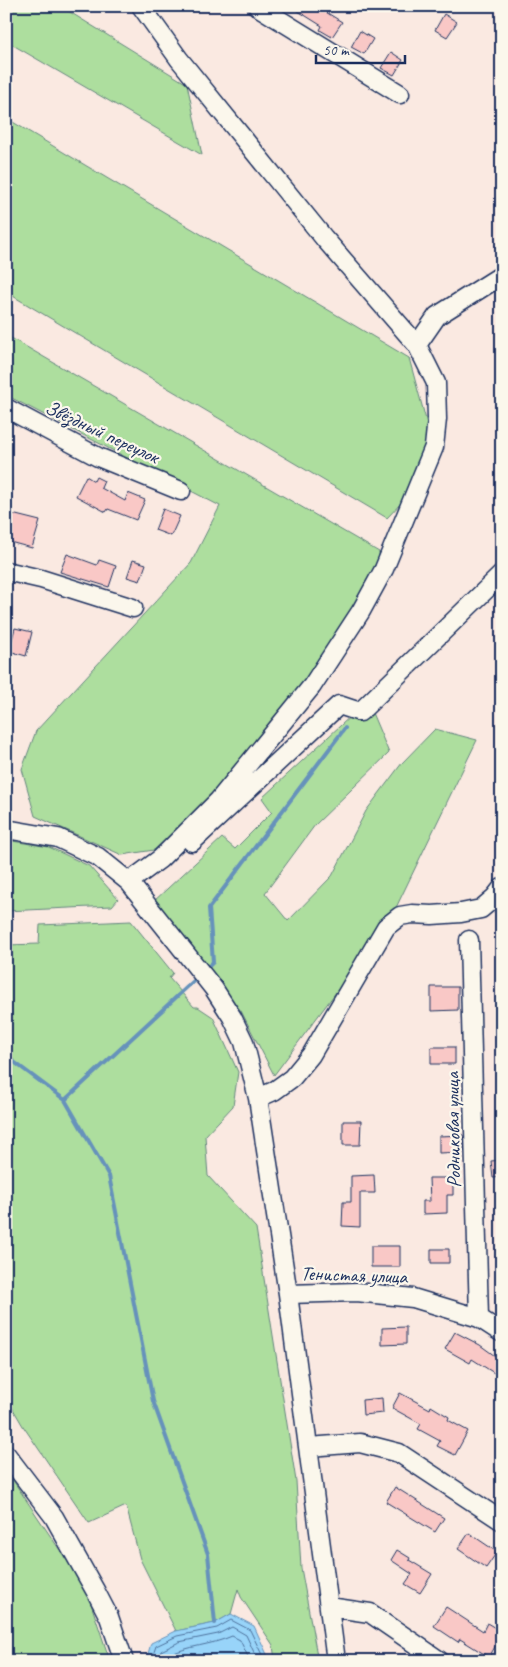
<svg xmlns="http://www.w3.org/2000/svg" width="508" height="1667" font-family="Caveat,sans-serif">
<style>
.green{fill:#adde9e;stroke:#64867e}
.water{fill:#98d4f9;stroke:#6692bb}
.lines{fill:none;stroke-linecap:round;stroke-linejoin:round}
.shore{stroke:#4d719c;stroke-width:1}
.stream{stroke:#6692bb;stroke-width:4}
.building{fill:#f9c8c6;stroke:#1b2f5e}
.minor-casing{stroke:#1b2f5e;stroke-width:21}
.minor{stroke:#fbf7ec;stroke-width:18}
.labels{text-anchor:middle;dominant-baseline:central;stroke-width:4.5;stroke-linejoin:round;paint-order:stroke}
.street-label{font-size:20px;fill:#1b2f5e;stroke:#fbf7ec}
</style>
<rect width="100%" height="100%" fill="#fae9e1"/>
<filter id="ink" filterUnits="userSpaceOnUse"><feTurbulence type="fractalNoise" baseFrequency=".02" numOctaves="2"/><feDisplacementMap in="SourceGraphic" scale="10" xChannelSelector="R" yChannelSelector="G"/><feConvolveMatrix kernelMatrix="1 2 1 2 8 2 1 2 1" color-interpolation-filters="sRGB"/></filter>
<g filter="url(#ink)">
<!-- green -->
<path class="green" d="M6,6H60L187,84L202,155L6,41Z
M6,118L409,358L438,464L387,518L6,292Z
M6,335L379,552V575L295,697L209,801L154,850L122,855L35,816L22,769L36,731L191,563L220,506L6,395Z
M367,701L389,753L315,825L265,893L288,921L332,876L366,811L402,763L435,729L477,740L390,920L274,1075L241,1011L154,901L222,838L235,849L272,812L262,798Z
M6,840L49,847L89,866L118,899L112,906L6,911Z
M131,921L173,973L169,978L194,1007H198L213,1017L238,1072L233,1106L205,1136L208,1176L256,1228L296,1481L301,1568L318,1661H275L273,1645L241,1597L238,1589L231,1614L215,1623L176,1631L140,1559L126,1506L89,1523L23,1426L6,1397V945L39,944L40,925Z
M6,1470L86,1589L110,1661H6Z"/>
<!-- water -->
<path class="water" d="M231,1614L254,1626L270,1661H146L151,1643L176,1631L215,1623Z"/>
<g class="lines">
<!-- shore -->
<path class="shore" d="M151,1661L156,1646L177,1636L217,1628L231,1620L250,1630L265,1661
M158,1661L161,1651L179,1642L218,1634L232,1627L246,1635L258,1661
M166,1661L167,1656C189,1645 210,1646 232,1636L240,1640L250,1661"/>
<!-- stream -->
<path class="stream" d="M205,970L213,962L209,908L345,728
M198,977L65,1100L109,1176L153,1401L208,1554L215,1623
M6,1056L65,1100"/>
</g>
<!-- building -->
<path class="building" d="M290,6H316L342,22L332,37L320,30L322,26Z
M444,14L457,22L447,37L435,30Z
M360,31L373,39L364,54L351,47Z
M391,52L403,60L394,75L381,68Z
M86,476L94,481L96,477L104,481L101,488L125,501L128,493L145,500L136,520L108,509L106,512L76,496Z
M163,509L180,516L171,536L155,530Z
M12,514L40,521L32,548L6,541Z
M67,554L97,565L99,560L116,566L109,587L60,572Z
M133,560L146,564L140,581L127,577Z
M15,628L32,632L26,656L9,651Z
M431,987H458V1010L431,1011Z
M431,1047H455V1064H431Z
M343,1121H361L360,1145H343Z
M463,1135V1152L439,1153V1136Z
M502,1160V1177L493,1178L491,1161Z
M374,1175L375,1193H360V1227L342,1226L343,1202H351V1176Z
M429,1178H453V1195H447V1213L423,1214V1201H430Z
M371,1246H400V1267H371Z
M431,1249H449V1263H431Z
M406,1327V1344L382,1345V1328Z
M455,1332L480,1345L502,1361V1378L472,1359L470,1363L445,1349Z
M400,1393L430,1409L431,1406L449,1417L448,1420L468,1431L455,1455L437,1446L440,1441L418,1429L421,1424L392,1408Z
M382,1398L383,1413L363,1415L362,1400Z
M395,1487L444,1518L435,1532L386,1502Z
M469,1533L497,1552L486,1568L458,1549Z
M397,1550L410,1558L409,1560L432,1574L420,1593L405,1584L412,1574L391,1560Z
M446,1607L483,1631L487,1623L502,1632V1635L489,1657L460,1639L458,1642L434,1626Z"/>
<g class="lines">
<defs>
<path id="minor" d="M257,6L400,94
M417,345L437,316L502,275
M6,408L98,457L181,491
M6,571L41,579L133,608
M6,829L58,838L98,857L129,882L214,989L232,1017L244,1042L258,1098L288,1294L336,1661
M192,842L339,705L360,712L502,574
M129,882L160,859L219,800L312,686L361,611L384,569L434,447L437,419L436,383L417,345L324,238L179,59L141,6
M469,940L479,1318
M258,1098L274,1091L292,1078L311,1055L386,927L400,916L412,914L432,915L461,913L481,909L495,897L502,888
M288,1294L357,1292L413,1298L479,1318L502,1333
M309,1447L360,1443L399,1453L502,1521
M6,1454L54,1517L96,1592L109,1617L124,1661
M329,1607L370,1613L440,1661"/>
</defs>
<!-- minor casing -->
<use href="#minor" class="minor-casing"/>
<!-- minor -->
<use href="#minor" class="minor"/>
</g>
</g>
<g class="labels">
<!-- street labels -->
<g class="street-label">
<text transform="translate(102 432) rotate(25)">Звёздный переулок</text>
<text transform="translate(453 1130) rotate(-91)">Родниковая улица</text>
<text transform="translate(354 1275) rotate(2)">Тенистая улица</text>
</g>
</g>
<!-- margin -->
<rect width="508" height="1667" fill="none" stroke="#fbf7ec" stroke-width="25"/>
<rect x="12" y="12" width="483" height="1642" fill="none" stroke="#1b2f5e" stroke-width="2" filter="url(#ink)"/>
<!-- scale -->
<path d="M316 55v8h89v-8" fill="none" stroke="#1b2f5e" stroke-width="2.5"/>
<text x="323" y="55" font-size="15" fill="#1b2f5e" stroke="#fbf7ec" stroke-width="4" paint-order="stroke">50 m</text>
</svg>
